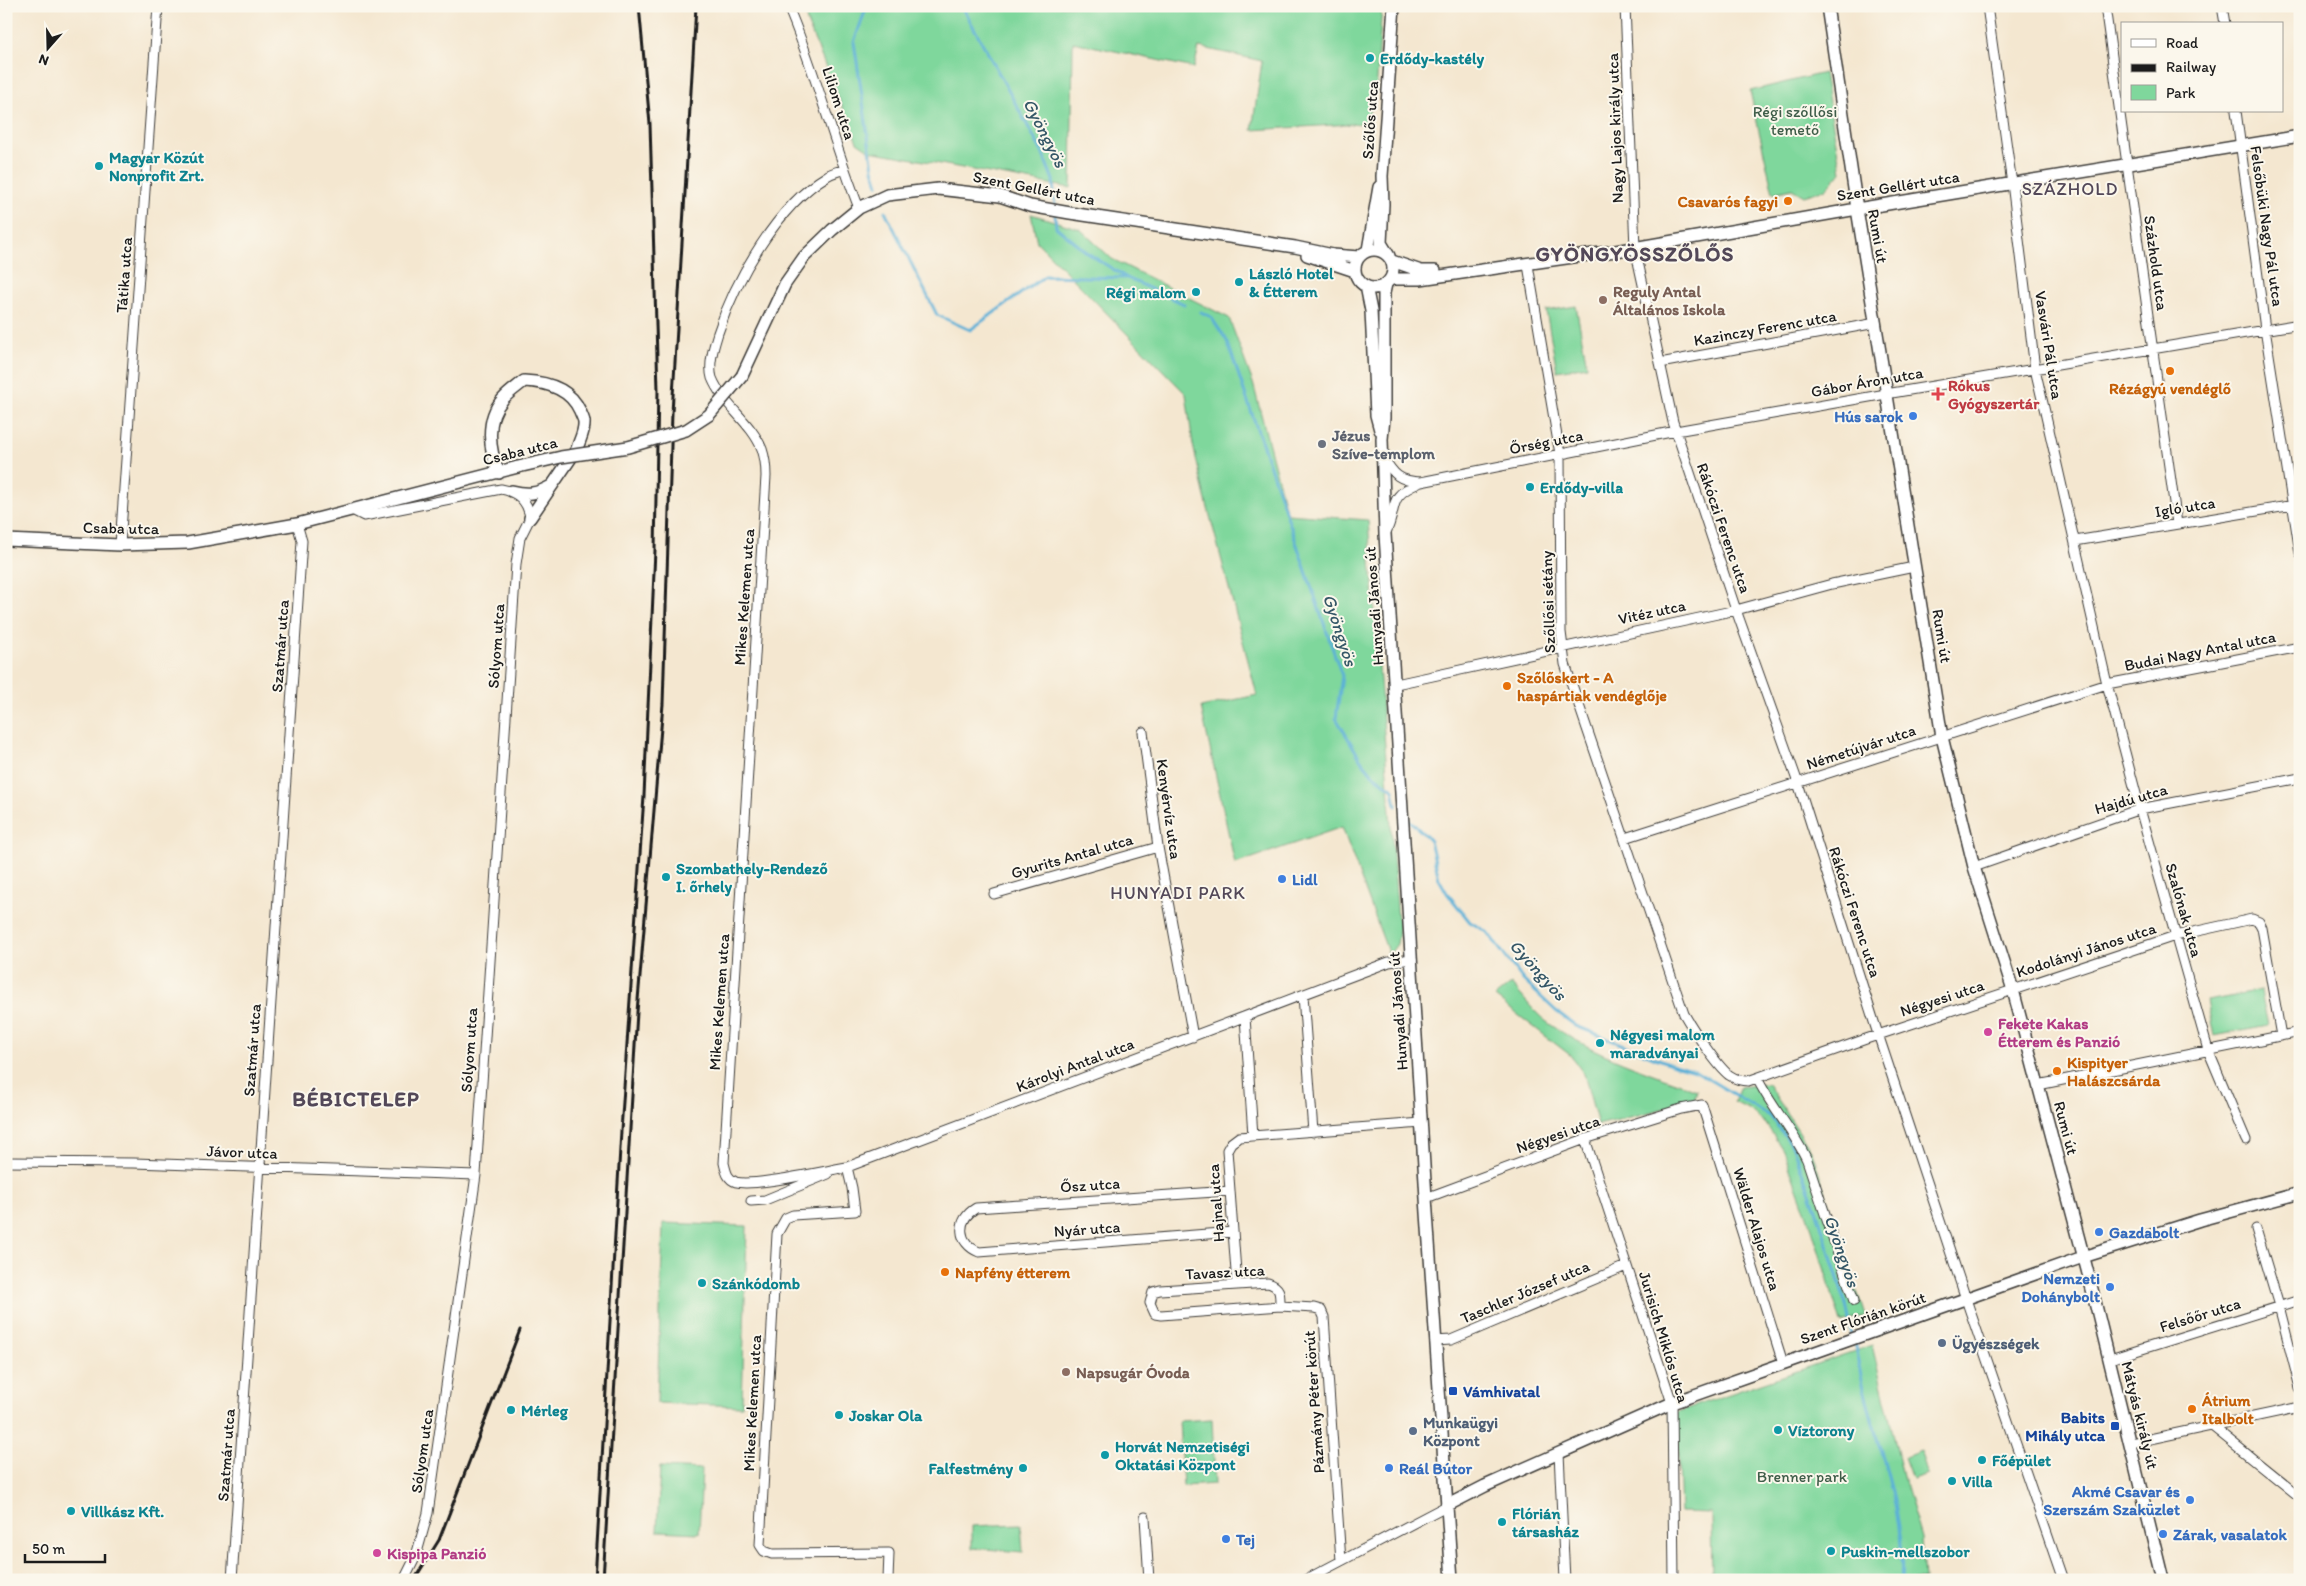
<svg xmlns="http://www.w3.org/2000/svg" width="2306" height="1586" font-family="Itim,sans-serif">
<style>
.green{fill:#7fd79c;stroke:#4e7a5c}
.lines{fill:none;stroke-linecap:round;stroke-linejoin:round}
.stream{stroke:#5bb0d7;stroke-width:3}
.minor-casing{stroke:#3c3a37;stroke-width:11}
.tertiary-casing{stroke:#3c3a37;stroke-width:14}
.minor{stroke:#fff;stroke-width:9}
.tertiary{stroke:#fff;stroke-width:11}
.rail{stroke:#1c1c1c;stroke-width:3}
.tertiary-bridge-casing{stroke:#3c3a37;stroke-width:14;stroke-linecap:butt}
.tertiary-bridge{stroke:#fff;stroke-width:11}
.culture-dot{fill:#0f9aa8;stroke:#fbf7ec;stroke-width:2}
.food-dot{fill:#e8710a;stroke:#fbf7ec;stroke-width:2}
.education-dot{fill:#8d6e63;stroke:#fbf7ec;stroke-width:2}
.health-dot{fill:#e0444e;stroke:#fbf7ec;stroke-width:2}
.shop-dot{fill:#3f7fe0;stroke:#fbf7ec;stroke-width:2}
.worship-dot{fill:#6b7280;stroke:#fbf7ec;stroke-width:2}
.hotel-dot{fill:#d1479c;stroke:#fbf7ec;stroke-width:2}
.service-dot{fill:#5c6f8a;stroke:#fbf7ec;stroke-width:2}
.transit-dot{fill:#1a4fb4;stroke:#fbf7ec;stroke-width:2}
.labels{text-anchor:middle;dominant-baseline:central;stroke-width:4;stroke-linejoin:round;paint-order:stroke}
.culture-label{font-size:16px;font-weight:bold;fill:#0d838f;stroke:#fbf7ec;text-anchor:start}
.street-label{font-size:16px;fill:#1c1c1c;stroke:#fbf7ec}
.park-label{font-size:16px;fill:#3f5d49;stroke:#fbf7ec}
.food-label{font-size:16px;font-weight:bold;fill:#c56008;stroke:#fbf7ec;text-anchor:start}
.education-label{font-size:16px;font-weight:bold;fill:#785e54;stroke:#fbf7ec;text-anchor:start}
.health-label{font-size:16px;font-weight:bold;fill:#be3a42;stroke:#fbf7ec;text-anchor:start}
.shop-label{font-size:16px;font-weight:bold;fill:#366cbe;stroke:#fbf7ec;text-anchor:start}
.worship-label{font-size:16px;font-weight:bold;fill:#5b616d;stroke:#fbf7ec;text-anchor:start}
.hotel-label{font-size:16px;font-weight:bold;fill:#b23c85;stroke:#fbf7ec;text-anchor:start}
.service-label{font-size:16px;font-weight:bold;fill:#4e5e75;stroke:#fbf7ec;text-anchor:start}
.transit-label{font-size:16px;font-weight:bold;fill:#164399;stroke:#fbf7ec;text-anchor:start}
.water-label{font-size:18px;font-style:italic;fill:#355767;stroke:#fbf7ec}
.neighbourhood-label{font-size:18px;letter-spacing:1px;fill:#534858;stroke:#fbf7ec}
.district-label{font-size:21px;font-weight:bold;letter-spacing:1px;fill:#534858;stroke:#fbf7ec}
</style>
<rect width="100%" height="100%" fill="#fbf7ec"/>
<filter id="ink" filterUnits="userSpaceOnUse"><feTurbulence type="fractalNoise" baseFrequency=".02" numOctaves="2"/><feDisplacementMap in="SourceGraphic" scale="10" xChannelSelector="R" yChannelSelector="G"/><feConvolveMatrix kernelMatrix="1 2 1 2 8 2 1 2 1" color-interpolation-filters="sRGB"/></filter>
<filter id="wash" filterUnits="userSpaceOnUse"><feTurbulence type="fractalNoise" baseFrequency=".0096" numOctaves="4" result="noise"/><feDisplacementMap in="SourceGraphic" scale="20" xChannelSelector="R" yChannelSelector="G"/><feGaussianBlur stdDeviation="1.12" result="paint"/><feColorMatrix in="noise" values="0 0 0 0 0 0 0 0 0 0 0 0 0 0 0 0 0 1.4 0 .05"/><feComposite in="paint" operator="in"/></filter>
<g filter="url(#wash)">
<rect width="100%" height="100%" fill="#f4e7d0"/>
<!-- green -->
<path class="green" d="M804,6H1382L1376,94L1371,93L1368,123L1252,130L1262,61L1199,47L1194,68L1073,42L1071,188L870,151L857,142L807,22Z
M1824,73L1841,172L1826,189L1804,196L1792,189L1773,193L1750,91Z
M1031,214L1080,229L1112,259L1229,318L1253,383L1287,514L1368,520L1399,933L1397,944L1389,955L1342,827L1235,864L1201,707L1257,695L1204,493L1193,445L1186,394L1037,242Z
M1576,306L1587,366L1557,371L1546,311Z
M1511,984C1523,997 1536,1015 1551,1025C1595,1055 1648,1072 1697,1090L1694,1101L1598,1125L1584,1074L1570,1055L1495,997Z
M2261,991L2268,1026L2214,1036L2207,1001Z
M1768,1084L1812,1152L1865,1316L1841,1323L1812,1229L1783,1150L1766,1124L1750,1110L1734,1102L1740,1087Z
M663,1223L747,1226L742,1406L657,1403Z
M1872,1345L1905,1484L1921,1538L1924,1580H1712L1711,1513L1681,1512L1677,1412Z
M1212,1419L1215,1484L1183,1486L1179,1421Z
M1920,1451L1928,1474L1912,1479L1904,1457Z
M660,1467L702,1469L699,1533L657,1531Z
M1021,1524L1023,1552L972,1548V1526Z"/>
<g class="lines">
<!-- stream -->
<path class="stream" d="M867,6L854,42L873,169L878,185
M962,6L1042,152L1053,180L1055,207
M885,211L937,315L970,330L1045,276L1126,278
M1055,213L1056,227L1089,254L1127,278L1184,304
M1201,312L1211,317L1227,341L1342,676L1336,718L1361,760L1373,775L1393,789L1396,806
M1407,818L1430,840L1439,879L1447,893L1470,922L1487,932L1524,981L1556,1011L1576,1026L1671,1064L1695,1071L1770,1116L1792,1145L1817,1212L1846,1304L1852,1335
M1854,1342C1860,1373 1867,1403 1876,1434C1890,1484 1905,1528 1901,1580"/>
</g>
</g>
<g filter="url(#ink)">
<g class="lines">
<defs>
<path id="minor" d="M791,6V14C817,77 834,144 859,208
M1625,6L1635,248L1673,422L1736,610L1798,783L1875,1025L1970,1311L2063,1580
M1987,6L2013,191L2035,369L2042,399L2107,684L2140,809L2208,1050L2246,1140
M2105,6L2177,524
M2222,6L2225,24
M2236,111L2265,329L2300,553
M844,169C838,172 832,172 827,176C778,205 735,280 718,333C714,346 708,364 712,378C723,405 751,422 762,449C765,458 766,467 766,476L724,1163C726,1171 727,1179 736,1182C754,1187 824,1171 847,1167
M1528,265L1560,454L1561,632L1565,664L1684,1014C1692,1028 1717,1066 1729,1075C1735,1079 1741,1081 1748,1081L1866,1039L2175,936L2252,919L2259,922L2262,928L2281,1036
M1660,363L1876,323
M1383,457C1394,475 1399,481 1421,482L1676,431L1886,394L2300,324
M352,510L364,516L501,489C518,492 528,501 530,518L520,538L516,564L476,1175L428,1513L416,1556L404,1580
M1385,534C1399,508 1385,497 1419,483
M2075,541L2300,504
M120,545L158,6
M1396,684L1736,610L1832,584L1914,567
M1143,732L1158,847L1193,1037
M1625,838L2107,684L2300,647
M1974,867L2140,809L2300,778
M994,894L1158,847
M1303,995L1313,1132
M1245,1017L1253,1136
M1757,1078C1771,1107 1793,1130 1807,1160L1854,1301
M2038,1085L2300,1032
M1585,1139L1672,1403L1674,1580
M6,1162L134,1163L476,1175
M847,1167L852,1188L855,1211L793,1215L786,1218L777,1234L760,1545L764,1551L772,1554L889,1553L888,1580
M842,1169L1389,962L1412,959
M1230,1191L976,1208C956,1220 957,1243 979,1252L1233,1232
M1426,1198L1585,1139L1681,1109L1702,1105L1783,1363
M751,1201L765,1200L828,1174
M2256,1229L2279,1306L2300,1388
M1237,1285L1227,1150L1231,1143L1239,1137L1422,1123
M1280,1306C1280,1294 1281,1287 1268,1283L1160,1290L1153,1292L1150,1303L1155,1314L1161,1315L1280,1306L1314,1308L1321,1310L1324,1317L1341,1561
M1435,1341L1451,1340L1626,1266
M2110,1359L2300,1300
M2212,1426L2300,1497
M2131,1443L2300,1407
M1559,1453L1565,1580
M1145,1517L1149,1580
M232,1580L302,541L297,524
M1305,1580L1448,1505"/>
<path id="tertiary" d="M1827,6L1857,209L1942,737L1974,867L2013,990L2090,1281L2163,1580
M1355 269a19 19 0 1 1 38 0a19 19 0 1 1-38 0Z
M1368,250L1379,187
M1307,255L1355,271
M1389,256L1381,243L1383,204L1382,176L1394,6
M1392,261L1421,271H1435
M1391,279H1420L1622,250L1857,209L2300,136
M1386,284L1384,293V418L1382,439L1385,534L1426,1198L1452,1580
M1366,286L1371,311L1376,415L1380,430
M742,376L785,284L804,257L832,230L859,208L887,195L938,189L1000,196L1030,206L1070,213L1295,247L1333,255L1359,257
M499,473C489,450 485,419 503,399C509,392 517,387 524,381C547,382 570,388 580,411C581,414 584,419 584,422C585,431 579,441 577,449L530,518
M512,491C528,495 537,494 551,486
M6,540L120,545L188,543L297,524L518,467
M1448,1505L1485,1486L1672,1403L2083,1257L2200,1220L2300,1193"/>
</defs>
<!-- minor casing -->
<use href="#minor" class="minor-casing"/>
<!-- tertiary casing -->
<use href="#tertiary" class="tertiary-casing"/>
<!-- minor -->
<use href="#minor" class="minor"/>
<!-- tertiary -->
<use href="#tertiary" class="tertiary"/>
<!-- rail -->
<path class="rail" d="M414,1580L439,1540L520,1330
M595,1580L621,1131L644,796L655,550L658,390L650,124L639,6
M603,1580L637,1012L663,704L672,413L696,6"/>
<defs>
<path id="tertiary-bridge" d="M518,467L561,457L628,447L686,430L709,415L742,376"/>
</defs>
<!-- tertiary-bridge casing -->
<use href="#tertiary-bridge" class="tertiary-bridge-casing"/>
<!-- tertiary-bridge -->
<use href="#tertiary-bridge" class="tertiary-bridge"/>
</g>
</g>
<!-- markers -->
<g class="culture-dot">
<circle cx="1370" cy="58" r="5"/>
<circle cx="99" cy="166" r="5"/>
<circle cx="1239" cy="282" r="5"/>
<circle cx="1196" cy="292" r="5"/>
<circle cx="1530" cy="487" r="5"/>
<circle cx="666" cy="877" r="5"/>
<circle cx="1600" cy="1043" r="5"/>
<circle cx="702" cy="1283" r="5"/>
<circle cx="511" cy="1410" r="5"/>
<circle cx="839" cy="1415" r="5"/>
<circle cx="1778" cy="1430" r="5"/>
<circle cx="1105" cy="1455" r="5"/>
<circle cx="1982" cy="1460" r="5"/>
<circle cx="1023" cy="1468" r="5"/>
<circle cx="1952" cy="1481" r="5"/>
<circle cx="71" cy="1511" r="5"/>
<circle cx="1502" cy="1522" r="5"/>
<circle cx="1831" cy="1551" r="5"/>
</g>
<g class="food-dot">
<circle cx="1788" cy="201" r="5"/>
<circle cx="2170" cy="371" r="5"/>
<circle cx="1507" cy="686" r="5"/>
<circle cx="2057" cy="1071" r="5"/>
<circle cx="945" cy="1272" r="5"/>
<circle cx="2192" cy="1409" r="5"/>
</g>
<g class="education-dot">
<circle cx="1603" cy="300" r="5"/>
<circle cx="1066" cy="1372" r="5"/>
</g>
<path class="health-dot" d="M1935.5 386.5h5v5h5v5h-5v5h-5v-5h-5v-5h5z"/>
<g class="shop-dot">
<circle cx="1913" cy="416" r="5"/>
<circle cx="1282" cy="879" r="5"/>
<circle cx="2099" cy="1232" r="5"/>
<circle cx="2110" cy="1287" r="5"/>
<circle cx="1389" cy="1468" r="5"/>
<circle cx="2190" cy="1500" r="5"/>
<circle cx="2163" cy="1534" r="5"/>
<circle cx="1226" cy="1539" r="5"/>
</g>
<circle class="worship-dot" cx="1322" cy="444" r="5"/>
<g class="hotel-dot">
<circle cx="1988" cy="1032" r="5"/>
<circle cx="377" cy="1553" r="5"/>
</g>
<g class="service-dot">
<circle cx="1942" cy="1343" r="5"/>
<circle cx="1413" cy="1431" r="5"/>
</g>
<g class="transit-dot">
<rect x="1448" y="1386" width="10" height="10" rx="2.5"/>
<rect x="2110" y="1421" width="10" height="10" rx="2.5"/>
</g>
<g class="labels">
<!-- culture labels -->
<g class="culture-label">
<text x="1380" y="58">Erdődy-kastély</text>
<text x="109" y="157">Magyar Közút<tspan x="109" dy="18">Nonprofit Zrt.</tspan></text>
<text x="1249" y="273">László Hotel<tspan x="1249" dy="18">&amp; Étterem</tspan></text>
<text x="1186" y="292" text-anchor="end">Régi malom</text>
<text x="1540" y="487">Erdődy-villa</text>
<text x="676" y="868">Szombathely-Rendező<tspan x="676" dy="18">I. őrhely</tspan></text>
<text x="1610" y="1034">Négyesi malom<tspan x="1610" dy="18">maradványai</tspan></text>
<text x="712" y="1283">Szánkódomb</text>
<text x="521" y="1410">Mérleg</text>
<text x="849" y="1415">Joskar Ola</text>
<text x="1788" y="1430">Víztorony</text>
<text x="1115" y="1446">Horvát Nemzetiségi<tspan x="1115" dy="18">Oktatási Központ</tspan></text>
<text x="1992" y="1460">Főépület</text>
<text x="1013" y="1468" text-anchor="end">Falfestmény</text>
<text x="1962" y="1481">Villa</text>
<text x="81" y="1511">Villkász Kft.</text>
<text x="1512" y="1513">Flórián<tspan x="1512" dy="18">társasház</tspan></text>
<text x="1841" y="1551">Puskin-mellszobor</text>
</g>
<!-- street labels -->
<g class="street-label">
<text transform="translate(839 103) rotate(72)">Liliom utca</text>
<text transform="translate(1370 120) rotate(-86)">Szőlős utca</text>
<text transform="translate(1615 128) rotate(-92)">Nagy Lajos király utca</text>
<text transform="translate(1898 186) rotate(-9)">Szent Gellért utca</text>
<text transform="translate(1034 188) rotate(11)">Szent Gellért utca</text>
<text transform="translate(2267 226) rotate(82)">Felsőbüki Nagy Pál utca</text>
<text transform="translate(1878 236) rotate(80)">Rumi út</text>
<text transform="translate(2156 263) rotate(82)">Százhold utca</text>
<text transform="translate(124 275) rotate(-86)">Tátika utca</text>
<text transform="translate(1765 328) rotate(-10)">Kazinczy Ferenc utca</text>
<text transform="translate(2049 345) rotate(81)">Vasvári Pál utca</text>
<text transform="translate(1867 382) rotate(-10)">Gábor Áron utca</text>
<text transform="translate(1546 442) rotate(-11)">Őrség utca</text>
<text transform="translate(520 451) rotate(-14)">Csaba utca</text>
<text transform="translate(2185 507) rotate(-9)">Igló utca</text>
<text transform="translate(121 528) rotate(1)">Csaba utca</text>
<text transform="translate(1724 528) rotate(71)">Rákóczi Ferenc utca</text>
<text transform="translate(744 597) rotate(-86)">Mikes Kelemen utca</text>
<text transform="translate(1548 602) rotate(-92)">Szőllősi sétány</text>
<text transform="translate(1374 606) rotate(-94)">Hunyadi János út</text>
<text transform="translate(1652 612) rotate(-12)">Vitéz utca</text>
<text transform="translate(1942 636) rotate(81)">Rumi út</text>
<text transform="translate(280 646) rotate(-86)">Szatmár utca</text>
<text transform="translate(496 646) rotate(-86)">Sólyom utca</text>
<text transform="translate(2200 651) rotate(-11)">Budai Nagy Antal utca</text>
<text transform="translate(1861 747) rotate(-18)">Németújvár utca</text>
<text transform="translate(2131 799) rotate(-16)">Hajdú utca</text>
<text transform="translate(1169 809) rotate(82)">Kenyérvíz utca</text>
<text transform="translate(1072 856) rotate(-16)">Gyurits Antal utca</text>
<text transform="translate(2184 910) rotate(74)">Szalónak utca</text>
<text transform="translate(1855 912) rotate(72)">Rákóczi Ferenc utca</text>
<text transform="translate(2086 950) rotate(-18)">Kodolányi János utca</text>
<text transform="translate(1942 998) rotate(-18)">Négyesi utca</text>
<text transform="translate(719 1002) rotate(-86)">Mikes Kelemen utca</text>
<text transform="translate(1398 1011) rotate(-94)">Hunyadi János út</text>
<text transform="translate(252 1050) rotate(-86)">Szatmár utca</text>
<text transform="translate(469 1050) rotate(-86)">Sólyom utca</text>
<text transform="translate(1075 1065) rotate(-21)">Károlyi Antal utca</text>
<text transform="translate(2066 1128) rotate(75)">Rumi út</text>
<text transform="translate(1558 1134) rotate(-19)">Négyesi utca</text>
<text transform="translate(242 1152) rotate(2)">Jávor utca</text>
<text transform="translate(1090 1185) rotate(-4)">Ősz utca</text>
<text transform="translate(1216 1203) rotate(-94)">Hajnal utca</text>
<text transform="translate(1087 1229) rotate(-4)">Nyár utca</text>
<text transform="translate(1757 1229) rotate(73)">Wälder Alajos utca</text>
<text transform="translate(1225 1272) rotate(-3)">Tavasz utca</text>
<text transform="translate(1525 1292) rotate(-23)">Taschler József utca</text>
<text transform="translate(2200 1315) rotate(-17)">Felsőőr utca</text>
<text transform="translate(1863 1318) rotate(-19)">Szent Flórián körút</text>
<text transform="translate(1664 1337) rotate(73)">Jurisich Miklós utca</text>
<text transform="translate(1314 1402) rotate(-94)">Pázmány Péter körút</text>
<text transform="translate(752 1403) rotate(-87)">Mikes Kelemen utca</text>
<text transform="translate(2140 1415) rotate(76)">Mátyás király út</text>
<text transform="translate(422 1451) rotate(-82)">Sólyom utca</text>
<text transform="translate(226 1455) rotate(-86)">Szatmár utca</text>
</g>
<!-- park labels -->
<g class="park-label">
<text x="1795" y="111">Régi szőllősi<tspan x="1795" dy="18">temető</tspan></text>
<text x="1802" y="1476">Brenner park</text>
</g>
<!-- food labels -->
<g class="food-label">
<text x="1778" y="201" text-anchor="end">Csavarós fagyi</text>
<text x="2170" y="388" text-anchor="middle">Rézágyú vendéglő</text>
<text x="1517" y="677">Szőlőskert - A<tspan x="1517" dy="18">haspártiak vendéglője</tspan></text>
<text x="2067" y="1062">Kispityer<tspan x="2067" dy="18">Halászcsárda</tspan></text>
<text x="955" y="1272">Napfény étterem</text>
<text x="2202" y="1400">Átrium<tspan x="2202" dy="18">Italbolt</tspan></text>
</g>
<!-- education labels -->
<g class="education-label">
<text x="1613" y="291">Reguly Antal<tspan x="1613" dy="18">Általános Iskola</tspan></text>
<text x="1076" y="1372">Napsugár Óvoda</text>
</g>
<!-- health labels -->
<g class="health-label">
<text x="1948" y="385">Rókus<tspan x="1948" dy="18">Gyógyszertár</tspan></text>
</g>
<!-- shop labels -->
<g class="shop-label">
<text x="1903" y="416" text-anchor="end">Hús sarok</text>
<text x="1292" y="879">Lidl</text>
<text x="2109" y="1232">Gazdabolt</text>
<text x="2100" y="1278" text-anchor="end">Nemzeti<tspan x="2100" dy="18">Dohánybolt</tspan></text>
<text x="1399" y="1468">Reál Bútor</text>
<text x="2180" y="1491" text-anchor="end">Akmé Csavar és<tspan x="2180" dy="18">Szerszám Szaküzlet</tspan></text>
<text x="2173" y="1534">Zárak, vasalatok</text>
<text x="1236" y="1539">Tej</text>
</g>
<!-- worship labels -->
<g class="worship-label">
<text x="1332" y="435">Jézus<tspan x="1332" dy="18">Szíve-templom</tspan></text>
</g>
<!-- hotel labels -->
<g class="hotel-label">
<text x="1998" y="1023">Fekete Kakas<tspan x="1998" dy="18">Étterem és Panzió</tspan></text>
<text x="387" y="1553">Kispipa Panzió</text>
</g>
<!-- service labels -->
<g class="service-label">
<text x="1952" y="1343">Ügyészségek</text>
<text x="1423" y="1422">Munkaügyi<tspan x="1423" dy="18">Központ</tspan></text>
</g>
<!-- transit labels -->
<g class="transit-label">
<text x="1463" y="1391">Vámhivatal</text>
<text x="2105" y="1417" text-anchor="end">Babits<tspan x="2105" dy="18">Mihály utca</tspan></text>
</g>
<!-- water labels -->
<g class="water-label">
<text transform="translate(1045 133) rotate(63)">Gyöngyös</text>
<text transform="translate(1340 630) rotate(72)">Gyöngyös</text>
<text transform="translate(1538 970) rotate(48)">Gyöngyös</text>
<text transform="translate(1842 1251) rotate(71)">Gyöngyös</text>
</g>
<!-- neighbourhood labels -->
<g class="neighbourhood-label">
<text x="2070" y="189">SZÁZHOLD</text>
<text x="1178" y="893">HUNYADI PARK</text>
</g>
<!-- district labels -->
<g class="district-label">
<text x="1635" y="253">GYÖNGYÖSSZŐLŐS</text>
<text x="356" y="1098">BÉBICTELEP</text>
</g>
</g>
<!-- margin -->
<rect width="2306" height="1586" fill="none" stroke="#fbf7ec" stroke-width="25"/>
<!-- legend -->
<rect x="2121" y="22" width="162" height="90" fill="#fbf7ec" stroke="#a29f99"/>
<rect x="2131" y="39" width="25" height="8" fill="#ffffff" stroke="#a29f99"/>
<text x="2166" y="48" font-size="15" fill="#1c1c1c">Road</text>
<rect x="2131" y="64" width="25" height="8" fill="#1c1c1c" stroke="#a29f99"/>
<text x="2166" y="72" font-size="15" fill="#1c1c1c">Railway</text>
<rect x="2131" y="85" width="25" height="15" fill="#7fd79c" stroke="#a29f99"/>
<text x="2166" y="98" font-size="15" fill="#1c1c1c">Park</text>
<!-- north arrow -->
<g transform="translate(48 48) rotate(200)" stroke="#fbf7ec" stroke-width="4" paint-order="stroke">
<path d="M0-4L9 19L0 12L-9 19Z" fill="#1c1c1c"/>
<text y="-8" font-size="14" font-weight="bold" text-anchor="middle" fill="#1c1c1c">N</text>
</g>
<!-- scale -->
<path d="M25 1554v8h80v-8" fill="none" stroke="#1c1c1c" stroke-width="2.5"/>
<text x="32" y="1554" font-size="15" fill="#1c1c1c" stroke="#fbf7ec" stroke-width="4" paint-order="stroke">50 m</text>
</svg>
